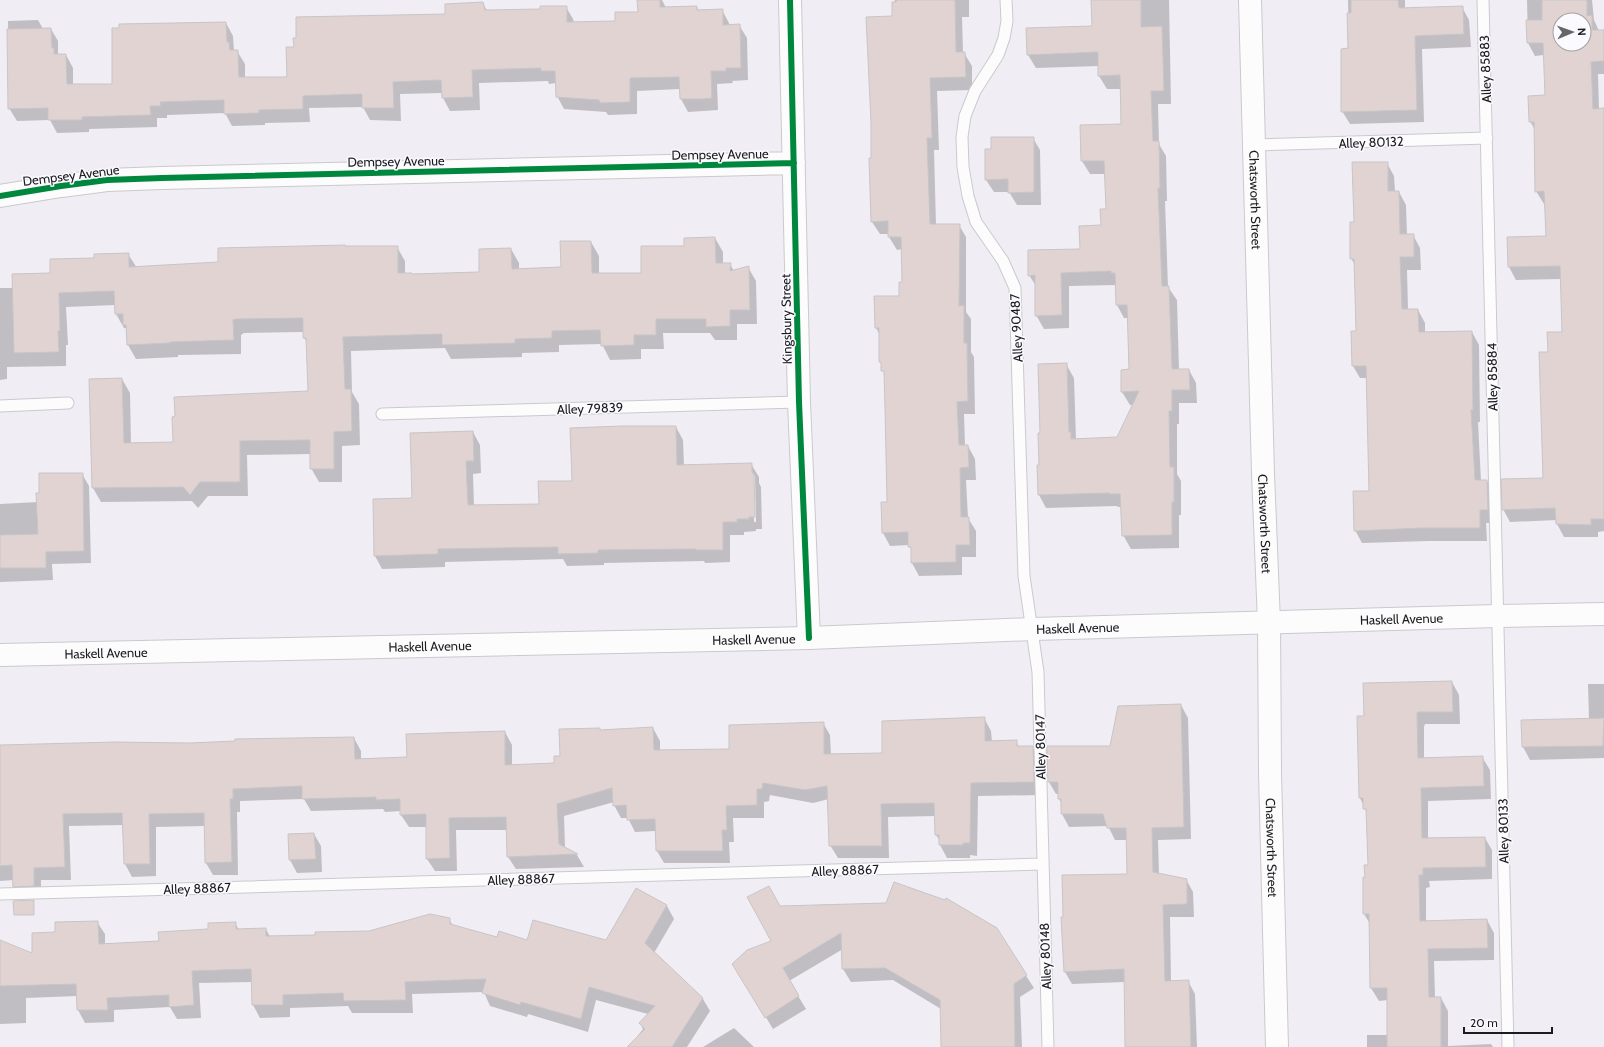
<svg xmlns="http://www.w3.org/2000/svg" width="1604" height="1047" font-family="Cabin,sans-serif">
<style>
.shadow{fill:#0003;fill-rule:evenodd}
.building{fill:#e1d3d2;stroke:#c7c5c7;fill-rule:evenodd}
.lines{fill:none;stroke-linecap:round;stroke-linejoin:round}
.lane-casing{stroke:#cac9cd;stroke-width:13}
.street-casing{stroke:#cac9cd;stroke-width:24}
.secondary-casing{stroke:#cac9cd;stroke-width:24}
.lane{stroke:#fdfcfd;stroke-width:11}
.street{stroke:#fdfcfd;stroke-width:22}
.secondary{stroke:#fdfcfd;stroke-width:22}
.cycleway-casing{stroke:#fbfafe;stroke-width:8}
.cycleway{stroke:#00873e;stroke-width:6}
.labels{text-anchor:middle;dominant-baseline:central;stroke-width:3;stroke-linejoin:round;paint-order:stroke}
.street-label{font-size:13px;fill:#1c1b1f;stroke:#fbfafe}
</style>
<rect width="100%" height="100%" fill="#f0eef4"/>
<!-- shadow -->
<path class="shadow" d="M638,0H662L666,8L697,7L699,11L722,10L729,23V26L739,25L747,38L748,80L732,81L733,83L717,84L718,110L688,112L681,99L680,89L637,91V114L608,115L606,112L564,109L557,96L556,83L549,84L548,81L479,83L480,110L450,111L443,98V93L400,94L401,121L370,120L363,107L309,108L310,122L265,123V125L232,126L225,113L167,115V118H157V127L89,129V132L57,133L50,120L17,121L9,108L8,21L38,20L43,29H51L58,41V55H66L73,68V85H113L226,23L233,36L234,51H237L245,64V78H288L295,48L447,15L483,3L487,11L541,10L566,7L573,19L574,23L616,22L639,13Z
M895,0H969V17H962L963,53H964L972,66V90L937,91L939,150H934L936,225H959L966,237V312L971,319V352L974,357L975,414H964L965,446H968L975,459L976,480H966L968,518L976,531V557H962V575L919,576L912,563V551L909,545L890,546L883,533L882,503L888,502L885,375L880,361V335L876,328L875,297H900L903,283L902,249L897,250L889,237V234H880L872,222V159Z
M1092,0H1169L1171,104H1158L1159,144L1166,156L1167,201H1165L1168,287L1177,300L1179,370H1189L1196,383L1197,403H1179V424H1177V474L1181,481V515H1179V548L1131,549L1123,535L1122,508L1116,506L1046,508L1039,495L1038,466H1040L1041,434L1066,364L1074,378L1076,440L1118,438L1133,405H1130L1122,392L1130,370L1128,318H1124L1117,305L1116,285L1069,286V328L1044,329L1036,315V286L1029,275L1081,250L1102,226L1107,210L1105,174H1090L1082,161L1081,126L1122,125L1121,89H1107L1099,76V66L1036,68L1028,55L1093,27Z
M1348,0H1405V9L1462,7L1469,20L1471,47L1422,49L1424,122L1350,124L1342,111L1349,49Z
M1527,0H1592L1594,20L1599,31H1604V74H1598L1599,109H1604V531L1598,532V537H1564L1557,524V520L1510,522L1503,509L1544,479L1549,353L1563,333L1561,279L1516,280L1509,267L1508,238L1547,237L1545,204H1544L1536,191L1535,130L1530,121L1546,96L1544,55L1535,56L1528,43ZM1560,20H1584V44H1560Z
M1033,138L1040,150L1041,205H1017L1009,192H994L986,180L992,150Z
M1387,163L1394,176L1395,192H1399L1406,205L1407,235H1413L1420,248L1421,270H1407L1408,310H1418L1425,323V333L1472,332L1479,345L1480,422H1478L1481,481H1487L1494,493L1495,523H1486L1487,541H1429L1362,543L1355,530L1370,492L1367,378H1360L1353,366L1357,332L1356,267L1351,258L1355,224Z
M715,238L723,252V264H730L734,271L748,267L756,281L757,324H737V340H715L710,333H663L664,349H641V359L610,360L602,344L559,345V352L522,353V357L451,359L445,348L351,351L352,392L359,404L360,445L342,446V482H319L311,468V454L247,455L248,496H208L198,508L192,501L101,502L93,488L90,380L122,379L130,393L131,444L174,443L309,392L308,343L304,338V332L244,333L241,335V354L178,355V357L136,359L128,345L126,328H124L116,314V305L66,307L68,345H66V366L7,367V379L0,380V288H13L95,259L128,254L137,268L219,263L346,247H397L405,261V274L412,275L481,273L511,249L519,263V269L562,268L591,242L599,256V274H642L685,247Z
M676,427L683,440L684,466L751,464L759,477V483L761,487L762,529H756V531L744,532V535H730V562L705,563L704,561L604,563V565L567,566L563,559L445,562V567L382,569L375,556L374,500L413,499L473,432L480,445L481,473L473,474L474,506L540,505L573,482ZM753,476H755L756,522H754Z
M82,474L89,486L91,563L52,564L53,580L0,582V504L38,502Z
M1452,682L1459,695L1460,724H1425L1424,727V759L1482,757L1490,770L1491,799L1428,801V839L1485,838L1492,850V879L1429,881L1430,887L1426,888V922L1487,920L1494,933V960L1434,961L1435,998H1441L1448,1011V1046L1491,1044L1493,1047H1367V1035H1388V1000L1379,1001L1371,988L1370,924L1364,914V878H1366L1369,866L1367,813L1360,798L1365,717Z
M1588,684H1604V758L1530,760L1523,747L1522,721L1589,719Z
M1181,705L1188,718L1191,839L1158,840L1159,874L1186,879L1193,892L1194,917H1170L1171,982L1188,981L1195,994L1197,1047H1116H1126L1125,982L1072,984L1065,972L1128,875L1127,840H1115L1108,826L1069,827L1062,814V804L1059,799V794H1056L1049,782Z
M984,718L991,731L992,742L1016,741L1019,747H1032L1040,759L1041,795L978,796L977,856L970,855V858H947L940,845V841L936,835V816L888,817L889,858H838L830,845L829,799L813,803L770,795L769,801L764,802V818H733L734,842H729L730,863H664L657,851L656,831L635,832L628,818H621L614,805V802L564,816L565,848L577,855L584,867L516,869L508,857L507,830H456L457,871H435L427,859V827H409L401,815V811L385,812L383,809L311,811L304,799L240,801V812H237L238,875H213L206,863L205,826L156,827V876L132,877L125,864L123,825L69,826L71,880H41V899H21L14,886V880L0,881V746L190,744L354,738L361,751V759L408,758L505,732L512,745V765L555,764L561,757L600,731L653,728L660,741V751L730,750L823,723L830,735L831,755L883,754Z
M314,834L321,846L322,872L297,873L290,860L289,835Z
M637,889L667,906L674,919L654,953L703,999L710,1011L687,1047H629L643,1029L640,1023L648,1014L596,1000L588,1032L528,1014L527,1017L490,1006L484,992L412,994L413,1013H352L348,1006L290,1008V1017L260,1018L253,1005V982L199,983L201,1018L177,1019L170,1007L114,1010V1022L85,1023L78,1010L77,996L26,998V1023L0,1024V941L33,955L56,933L97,922L105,934V945L160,942L235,923L239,930L266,929L270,937L316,936L369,932L449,919L453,926L498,939L528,941H606Z
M780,907L996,929L1034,988L1020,997L1022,1047H942L941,1009L893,980L851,982L843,969V949L789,981L806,1009L773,1029L741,976L772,942Z
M734,1028L754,1047H703Z"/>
<!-- building -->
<path class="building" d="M637,0H660V7L697,6V10L723,9V25L740,24L741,68H726V71H711L712,98L703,99H680L679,77L630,78V102L600,103L599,100L556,97L555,71H541V68L472,70L473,97L442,98L441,80L393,82L394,108H362V94L303,96V109L259,110V113L224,114V100L160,102L161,106H150L151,115L82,117V120H48V108L8,109L7,29L51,28L52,48H54V54H66L67,84H112V28H119V24L226,22L227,42H229L230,50H238L239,77H287L286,47H294L293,38H296V17L445,14V4L483,2L485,10L540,9V6H567V22L615,21V12H638Z
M897,0H955L956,52H965L966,77L930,78L932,138H927L930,224H960L959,306L964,305V343H967L968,401L957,402L959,445H968L969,467L960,468L961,517H969L970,545H956V562L911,563V547H908V532L882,533L881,502H887L885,408L884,371H881V362H879V328H875L874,296H899V282H902L901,237H888V221L871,222L869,158H871V122L866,17L892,16V2H896Z
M1091,0H1141V27L1162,26L1164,91H1151L1153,141H1159L1160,188H1158L1162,286H1169L1172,369H1189L1190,390H1172V411H1169L1170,467H1174V502H1172V535L1122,536L1120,494H1109V493L1038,495L1037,465H1039L1038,433H1040L1038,364L1067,363L1069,432H1071V439L1117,437L1139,391L1121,392V370L1129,369L1127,305H1116L1115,273H1111V271L1061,273L1062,315L1035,316V275L1028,276V250L1080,249L1079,226L1101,225L1100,209H1106L1104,161H1081L1080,125L1121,124L1120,75L1098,76V52L1027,55L1026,28L1092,26Z
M1351,0H1398L1399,8L1463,6L1464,34L1415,36L1417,110L1341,112V49L1348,48L1347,13H1351Z
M1542,0H1587V16L1592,15V30H1604V61L1591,62L1593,109L1604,108V519H1591V525L1556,524L1555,508L1502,510L1501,479L1543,478L1539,352H1548L1547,332H1562L1560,266L1508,267L1507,237L1546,236L1544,191L1535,192L1534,122H1529L1528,96L1545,95L1543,43H1527L1526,20H1542ZM1560,20H1584V44H1560Z
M991,137H1034V192L1008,193V179L985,180V149H991Z
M1352,162H1388V191H1399L1400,234H1414V257H1400L1402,309H1418L1419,332L1472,331L1473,410H1471L1475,480H1487L1488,510H1480V528H1422L1354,531L1353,491H1369L1366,366H1352L1351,331H1356L1354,259H1350V222H1354Z
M715,237L716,263H731L730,271L749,266L750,310H730V326L706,327V319H656V335H634V345L601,346L600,330L552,331V338L515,339V343L442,345V334L343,337L345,389H351L352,431L334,432V469H310V440L240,441V482H200L190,495L183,487L92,488L89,379L122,378L124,443L173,442L172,417L175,416L174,397L308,391L306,338H303V318L236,319L233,320L234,340L170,342V343L127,345L126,325H123V314H115L114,291L59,293L60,331H58L59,352L14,353L12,274L50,273V259L94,258V254L129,253V267L218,262V248L345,245V246H398V273H412V274L479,272V249L511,248L512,269L561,267L560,241H591L592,273H641V246H684V238Z
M622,426H676L677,465L752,463V473H754L755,517H749V519H737V522H723V550H696V549L598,550V553L558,554V547L438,549V554L374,556L373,499L412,498L410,433L473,431L474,461H466L468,505L539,504L538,481H572L570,428Z
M39,473H83L84,551L46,552V568H0V535L38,534L36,493H39Z
M1452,681L1453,712H1418L1417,714L1418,758L1483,756L1484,786L1421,788L1422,838L1485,837L1486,867L1423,868V875H1419L1420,921L1487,919L1488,948L1428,949L1429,997H1441V1047H1387V988H1370L1369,914H1363V877H1365L1364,865H1368L1366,809H1363V798H1359L1357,716H1364L1363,683Z
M1181,704L1184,827L1152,828L1153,872L1187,879V904L1163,905L1165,981L1189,980L1191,1047H1125L1124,969L1064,972L1061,917H1063L1062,875L1127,874L1126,828H1107L1103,814H1061V799H1058V782H1048L1047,746H1110L1118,706Z
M985,717V741L1017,740V746H1033L1034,782L971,783L970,843H963V845H939V835H935L934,803L881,804L882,846H829L827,786L805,790L763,783L762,789H757V805L726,806L727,830H722L723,851H656L655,819L627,820L626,805L613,806L612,788L557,804L559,844L578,854L507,857L506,817L449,818L450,858L426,859V814L400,815V799L376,800V797L302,799V786L233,789V799H230L232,862L205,863L204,813L149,814L150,864H124L122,813L63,814L65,867L34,868V886L13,887L12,865L0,866V745L114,742L190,743L235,741V739L354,737L355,759L407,757L406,734L505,731V765L554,763V756H560L559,729L600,728V730L653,727L654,750L729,749V725L824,722V754L882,753V721Z
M1604,718L1603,746L1522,747L1521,720Z
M314,833L316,859L289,860L288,834Z
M894,882L945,900L946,898L997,928L1027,975L1014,984L1015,1047H941L940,1000L885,968L842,969L841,933L783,968L799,996L765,1018L732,964L747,950L771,941L747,897L769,886L780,906L886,903Z
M636,888L667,905L645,943L703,998L672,1047H627L645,1029L639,1023L655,1006L589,987L581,1019L521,1002L520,1005L482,993L486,979L405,982L406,1000L344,1001L343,993L283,995V1005H252L251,969L192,971L194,1005L169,1007V995L107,998L108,1010H77L76,984L0,986V940L32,953V933L55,932V922L98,921L99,944L159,941L158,932L208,929V923L236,922V929L266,928V936L315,935V932L369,931L430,914L450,918V924L497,937L499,931L527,940L533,920L606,940Z
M34,900V915H14L13,901Z"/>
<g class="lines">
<defs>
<path id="lane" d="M1006,0L1007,21L1004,38L998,55L975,91L965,116L962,137L963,167L968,196L976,222L1003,261L1015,288L1024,576L1038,672L1048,1047
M1483,0L1508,1047
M1254,145L1487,138
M0,406L68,403
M382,414L799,402
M0,894L1042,864"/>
<path id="street" d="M790,0L799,402L809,638
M0,196L61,186L107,180L162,178L794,163"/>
<g id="secondary">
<path id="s1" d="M1250,0L1263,473L1269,623L1270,773L1277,1047"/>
<path id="s2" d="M0,655L809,638L1033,629L1498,616L1604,614"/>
</g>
</defs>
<!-- lane casing -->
<use href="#lane" class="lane-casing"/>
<!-- street casing -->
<use href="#street" class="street-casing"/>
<!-- secondary casing -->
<use href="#secondary" class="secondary-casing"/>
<!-- lane -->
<use href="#lane" class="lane"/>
<!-- street -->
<use href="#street" class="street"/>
<!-- secondary -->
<use href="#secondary" class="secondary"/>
<defs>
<path id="cycleway" d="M790,0L799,402L809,638
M0,196L61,186L107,180L162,178L794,163"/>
</defs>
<!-- cycleway casing -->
<use href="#cycleway" class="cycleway-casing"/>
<!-- cycleway -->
<use href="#cycleway" class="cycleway"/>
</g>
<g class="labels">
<!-- street labels -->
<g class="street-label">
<text transform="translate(1485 69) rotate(-92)">Alley 85883</text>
<text transform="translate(1371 142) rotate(-2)">Alley 80132</text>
<text transform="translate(720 154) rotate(-1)">Dempsey Avenue</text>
<text transform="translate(396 161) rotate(-1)">Dempsey Avenue</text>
<text transform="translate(71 175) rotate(-7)">Dempsey Avenue</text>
<text stroke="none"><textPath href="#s1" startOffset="200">Chatsworth Street</textPath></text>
<text transform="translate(786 319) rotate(-91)">Kingsbury Street</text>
<text transform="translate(1016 328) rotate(-93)">Alley 90487</text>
<text transform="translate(1492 377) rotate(-91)">Alley 85884</text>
<text transform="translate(590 408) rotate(-2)">Alley 79839</text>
<text stroke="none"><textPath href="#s1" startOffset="524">Chatsworth Street</textPath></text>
<text stroke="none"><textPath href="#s2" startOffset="1402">Haskell Avenue</textPath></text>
<text stroke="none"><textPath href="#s2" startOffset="1078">Haskell Avenue</textPath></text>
<text stroke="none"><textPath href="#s2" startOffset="754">Haskell Avenue</textPath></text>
<text stroke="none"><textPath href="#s2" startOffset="430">Haskell Avenue</textPath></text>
<text stroke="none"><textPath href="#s2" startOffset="106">Haskell Avenue</textPath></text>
<text transform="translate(1040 747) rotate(-91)">Alley 80147</text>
<text transform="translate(1503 831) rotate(-91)">Alley 80133</text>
<text stroke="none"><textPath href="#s1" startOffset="848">Chatsworth Street</textPath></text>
<text transform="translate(845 870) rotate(-2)">Alley 88867</text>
<text transform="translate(521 879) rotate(-2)">Alley 88867</text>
<text transform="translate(197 888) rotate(-2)">Alley 88867</text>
<text transform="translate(1045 956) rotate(-92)">Alley 80148</text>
</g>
</g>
<!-- north arrow -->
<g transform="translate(1572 32) rotate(88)"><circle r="19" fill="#fbfafe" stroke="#a2a1a5"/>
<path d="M0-3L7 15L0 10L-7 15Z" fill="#66656a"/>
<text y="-6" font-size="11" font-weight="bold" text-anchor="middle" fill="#1c1b1f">N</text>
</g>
<!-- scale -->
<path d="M1464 1027v6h88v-6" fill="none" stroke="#1c1b1f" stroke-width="2"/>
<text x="1470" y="1027" font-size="12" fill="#1c1b1f" stroke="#fbfafe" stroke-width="3" paint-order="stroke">20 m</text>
</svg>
